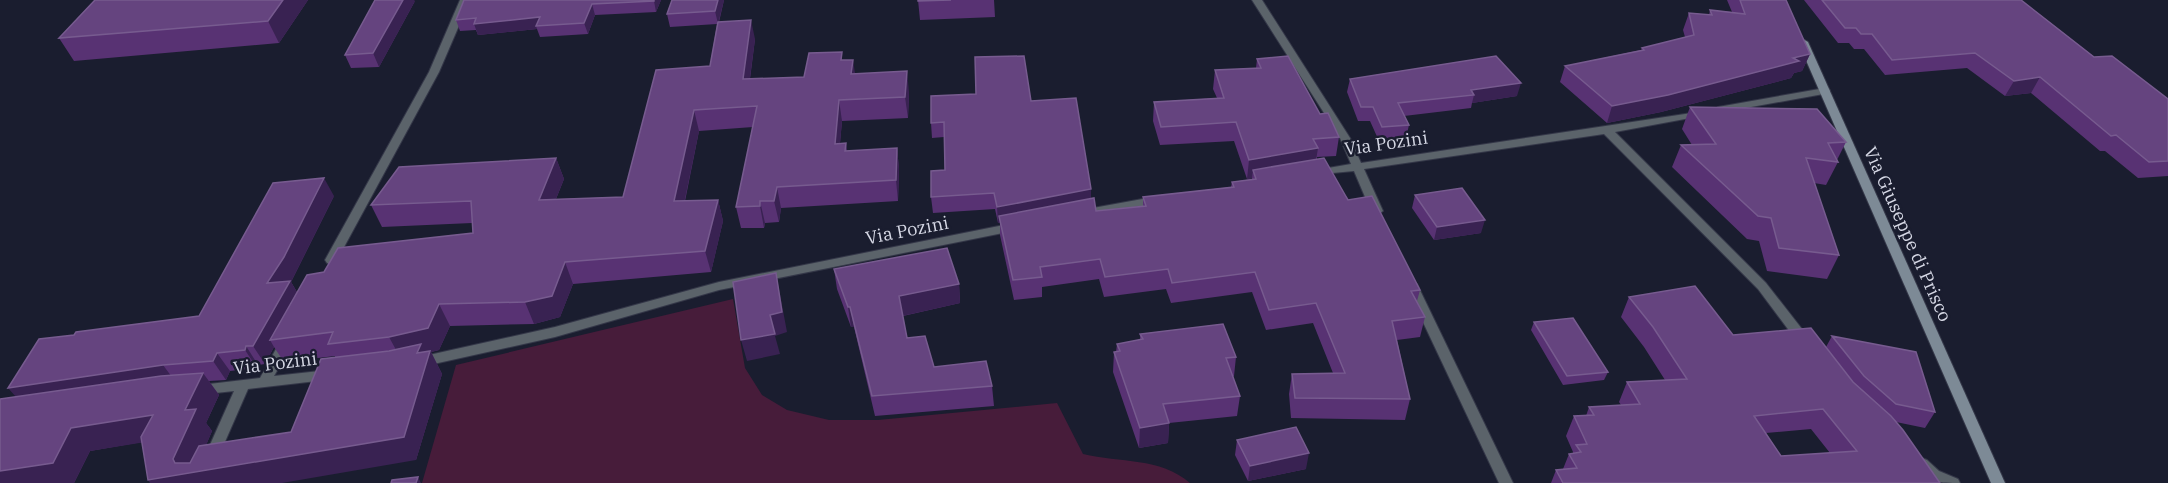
<svg xmlns="http://www.w3.org/2000/svg" width="2168" height="483" font-family="'IBM Plex Serif',serif">
<style>
.green{fill:#471c3a}
.lines{fill:none;stroke-linecap:round;stroke-linejoin:round}
.street-casing{stroke:#343748;stroke-width:2}
.secondary-casing{stroke:#343748;stroke-width:2}
.street{fill:#5b636a;fill-rule:evenodd}
.secondary{fill:#7d8a96;fill-rule:evenodd}
.wall{fill:#583273;fill-rule:evenodd}
.shaded-wall{fill:#392252}
.building{fill:#65447f;stroke:#775b8f;stroke-width:1.5;fill-rule:evenodd}
.labels{text-anchor:middle;dominant-baseline:central;stroke-width:5;stroke-linejoin:round;paint-order:stroke}
.street-label{font-size:18px;fill:#d6d8e5;stroke:#1a1d2f}
</style>
<rect width="100%" height="100%" fill="#1a1d2f"/>
<!-- green -->
<path class="green" d="M733,299L745,368L762,395L787,410L829,420H878L1057,403L1083,454C1120,463 1160,457 1190,483H422L456,365Z"/>
<g class="lines">
<defs>
<path id="street" d="M460,0H470L439,72L337,260L331,264L327,263L325,260L429,72Z
M1252,0H1262L1350,138L1361,163L1705,111L1706,113L1701,116L1615,132L1766,283L1809,338L1811,341L1809,344H1799L1758,289L1604,134L1364,169L1383,211L1377,215L1371,211L1354,171L1311,175L1309,173L1311,171L1351,164L1340,138Z
M1825,88L1829,89L1830,91L1829,93L1718,113L1713,110L1718,107Z
M1159,196L1165,200L1163,203L1082,218L1076,214L1082,210Z
M1014,223L1020,227L1018,230L719,290L555,337L420,367L415,365L413,362L415,359L420,357L555,327L719,282Z
M1411,280L1417,284L1513,483H1499L1405,284Z
M287,336L292,338L294,341L274,376L329,370L334,371L336,375L334,379L248,389L207,483H193L234,391L197,395L192,394L190,390L192,386L260,378L282,338Z
M1922,458L1927,460L1939,471L1958,479L1960,483C1941,483 1925,483 1915,464L1917,460Z"/>
<path id="secondary" d="M1803,39L1808,42L2005,483H1991L1798,42Z"/>
</defs>
<!-- street casing -->
<use href="#street" class="street-casing"/>
<!-- secondary casing -->
<use href="#secondary" class="secondary-casing"/>
<!-- street -->
<use href="#street" class="street"/>
<!-- secondary -->
<use href="#secondary" class="secondary"/>
</g>
<!-- wall -->
<path class="wall" d="M95,0H308L279,43L74,61L59,38Z
M464,0H661L656,12L595,15L588,34L540,37L537,29L478,35L476,30L460,31L456,20Z
M672,0H724L719,22L755,39L750,79L804,77L843,60L855,73L909,92L908,118L842,121L840,143H846L847,151L897,148L899,169L898,201L781,208L779,222L765,223L764,228H741L736,207L753,127L699,131L685,201L718,200L723,221L711,272L573,284L560,317L534,324L450,326L439,350L431,352L442,374L416,460L142,442L90,451L74,483H0L16,396L74,335L199,316L334,196L291,282L297,292L324,272L473,233L472,223L382,227L371,205L556,158L564,179L556,199L623,197L710,66L717,24L670,27L667,14ZM274,347L284,362L335,356V357L291,432L206,445L212,431L206,423L219,395L209,381L226,380L230,371L257,368L258,365L265,364Z
M918,0H994L995,17L920,20Z
M1727,0H1786L1810,54L1802,71L1794,73L1791,78L1661,112L1607,123L1560,82L1565,66L1641,50L1642,48L1685,37L1683,30L1689,13L1709,15L1710,10L1732,12Z
M1804,0H2021L2094,57L2168,99V176L2138,178L2105,151H2100L2031,93L2005,96L1967,68L1885,75L1864,49H1854L1849,43H1838Z
M415,1L379,67L351,68L345,55Z
M1257,59L1320,114L1339,137L1336,156L1317,157V159L1420,290L1417,301L1425,317L1420,337L1397,340L1410,399L1405,420L1291,418L1289,394L1292,374L1333,373L1313,323L1266,330L1252,292L1171,303L1166,289L1104,297L1099,279L1042,287V297L1014,300L1000,235V223H998L995,209L933,213L931,197L945,170L944,137L932,138L931,123L1031,101L1091,198L1096,211L1143,206V197L1231,187L1232,182L1252,179V178L1247,179L1234,141L1160,145L1153,121L1154,102L1217,98L1213,89L1215,70L1256,68Z
M1350,79L1517,96L1472,103L1471,108L1404,116L1409,125L1406,138L1379,141L1370,121H1358L1347,92Z
M1690,107L1846,142L1837,160L1838,162L1826,185L1814,183L1839,255L1827,279L1767,271L1759,241L1747,239L1672,167L1681,145H1692L1682,129Z
M1415,195L1481,233L1434,240L1412,208Z
M834,269L959,284L960,303L903,316L907,338L934,367L992,386L994,406L875,416L854,327H851L837,289Z
M1629,297L1733,335L1826,347L1832,336L1935,412L1925,428L1896,422L1940,483H1551L1556,470L1563,469L1569,454L1573,453V452L1566,436L1574,416H1586L1589,407L1621,405L1619,402L1627,382L1665,380L1644,347L1621,317ZM1811,429L1830,453L1781,456L1766,433Z
M1534,322L1608,372L1604,380L1563,385L1531,330Z
M1140,334L1236,357L1234,376L1233,377L1240,396L1237,416L1169,423L1168,443L1139,448L1113,372L1114,352H1116L1117,344L1140,340Z
M1237,440L1306,469L1248,481L1235,455Z"/>
<!-- shaded-wall -->
<path class="shaded-wall" d="M283,0H308L279,43L268,21Z
M403,0H414L415,1L379,67L373,53Z
M654,0H661L656,12L654,1Z
M718,0H724L718,24L715,11Z
M592,4L595,15L588,34L584,23Z
M540,17L536,26L537,29L478,35L474,24Z
M751,20L755,39L747,100L743,79Z
M1810,54L1802,71L1794,73L1791,78L1661,112L1607,123L1612,106L1793,58Z
M853,60L856,80L851,74Z
M907,71L909,92L908,118L905,97Z
M2040,77L2031,93L2005,96L2014,81Z
M1521,83L1517,96L1472,103L1474,95L1471,90Z
M839,100L842,121L838,165L835,144Z
M694,110L699,131L680,223L674,201Z
M897,148L899,169L898,201L896,180Z
M1318,148L1315,167L1253,170L1252,178L1247,179L1249,160Z
M556,158L564,179L547,221L539,200Z
M324,178L334,196L291,282L301,299L270,340L274,347L265,364L253,346L267,283Z
M777,187L781,208L779,222L774,201Z
M1091,189V205L999,216L1000,223H998L997,207Z
M718,200L723,221L711,272L705,251Z
M760,201L765,223L764,228L760,206Z
M1485,220L1481,233L1434,240L1437,227Z
M565,262L573,284L560,317L534,324L525,302Z
M776,273L787,332L775,336L780,354L747,361L741,340Z
M959,284L960,303L902,316L899,296Z
M439,304L450,326L439,350L431,352L442,374L416,460L282,483H150L148,480L173,459L185,410L203,373L219,395L206,423L212,431L195,472L404,437L401,359L389,337Z
M848,307H850L854,327H851Z
M246,346L258,365L257,368L245,350Z
M217,353L230,371L226,380L213,361Z
M163,365L177,384L24,406L8,388Z
M153,415L170,438L90,451L74,483H0V471L71,428Z
M1169,423L1168,443L1139,448L1140,428Z
M1309,453L1306,469L1248,481L1250,466Z
M418,477L421,483H416Z"/>
<!-- building -->
<path class="building" d="M95,0H283L268,21L59,38Z
M375,0H403L373,53L345,55Z
M464,0H654V1L592,4L584,23L536,26L540,17L474,24L476,18L456,20Z
M672,0H718L715,11L667,14Z
M918,0H951L918,1Z
M1740,0H1786L1810,54L1793,58L1799,61L1668,95L1612,106L1565,66L1644,50L1642,48L1694,35L1689,13L1712,15L1710,10L1745,14Z
M1822,0H2021L2094,57L2112,56L2168,99V161L2149,162L2116,135L2111,136L2040,77L2014,81L1975,53L1892,60L1872,34H1861L1856,28H1845Z
M751,20L743,79L804,77L809,53L842,52L841,60H853L851,74L907,71L905,97L839,100L835,144L846,143L845,151L897,148L896,180L777,187L774,201H760V206L736,207L757,106L694,110L674,201L718,200L705,251L565,262L552,296L525,302L439,304L428,328L389,337L328,344L333,332L270,340L307,275L324,272L338,248L473,233L471,201L371,205L399,167L556,158L539,200L623,197L656,70L710,66L718,22Z
M1024,56L1031,101L1076,98L1091,189L997,207L994,193L931,197V171L945,170L944,122L931,123V96L976,94L975,57Z
M1288,56L1320,114L1328,113L1339,137L1313,139L1318,148L1249,160L1236,122L1161,127L1154,102L1224,98L1215,70L1261,68L1257,59Z
M1496,56L1521,83L1471,90L1474,95L1398,103L1409,125L1382,127L1373,107H1361L1350,79Z
M1690,107L1817,109L1846,142L1828,143L1838,162L1806,158L1839,255L1779,248L1771,218L1758,216L1681,145L1716,144Z
M1324,158L1348,200L1372,196L1420,290L1411,291L1425,317L1392,321L1410,399L1295,398L1292,374L1345,373L1316,303L1269,310L1255,272L1172,283L1168,269L1105,277L1100,259L1040,267L1042,277L1013,280L999,216L1094,198L1096,211L1146,206L1143,197L1234,187L1232,182L1256,179L1253,170Z
M324,178L284,257L267,283L290,281L253,346H246L245,350L217,353L213,361L163,365L8,388L39,339L74,335L76,332L199,316L273,183Z
M1462,188L1485,220L1437,227L1415,195Z
M947,248L959,284L899,296L907,338L925,336L934,367L986,361L992,386L872,396L850,307H848L834,269Z
M776,273L782,312L770,315L775,334L741,340L733,282Z
M1695,286L1733,335L1811,328L1853,382L1891,416L1903,430L1940,483H1563L1556,470L1577,468L1569,454L1581,452L1576,445L1587,444L1574,416L1594,415L1589,407L1640,404L1627,382L1687,379L1653,327L1629,297ZM1823,409L1857,451L1781,456L1754,416Z
M1573,318L1608,372L1567,376L1534,322Z
M1223,324L1236,357L1226,358L1240,396L1163,404L1169,423L1140,428L1114,352L1120,351L1117,344L1143,339L1140,334Z
M1832,336L1916,352L1935,412L1896,404L1864,376Z
M421,344L417,353L430,351L404,437L148,480L141,437L153,415L71,428L53,463L0,471V399L161,376L203,373L185,410L196,409L173,459L175,463H190L199,446L291,432L321,359L389,351Z
M1296,427L1309,453L1250,466L1237,440Z
M418,477L416,483H391L392,480Z"/>
<g class="labels">
<!-- street labels -->
<g class="street-label">
<text transform="translate(1386 143) rotate(-8)">Via Pozini</text>
<text transform="translate(907 230) rotate(-11)">Via Pozini</text>
<text transform="translate(1908 234) rotate(66)">Via Giuseppe di Prisco</text>
<text transform="translate(275 363) rotate(-7)">Via Pozini</text>
</g>
</g>
</svg>
